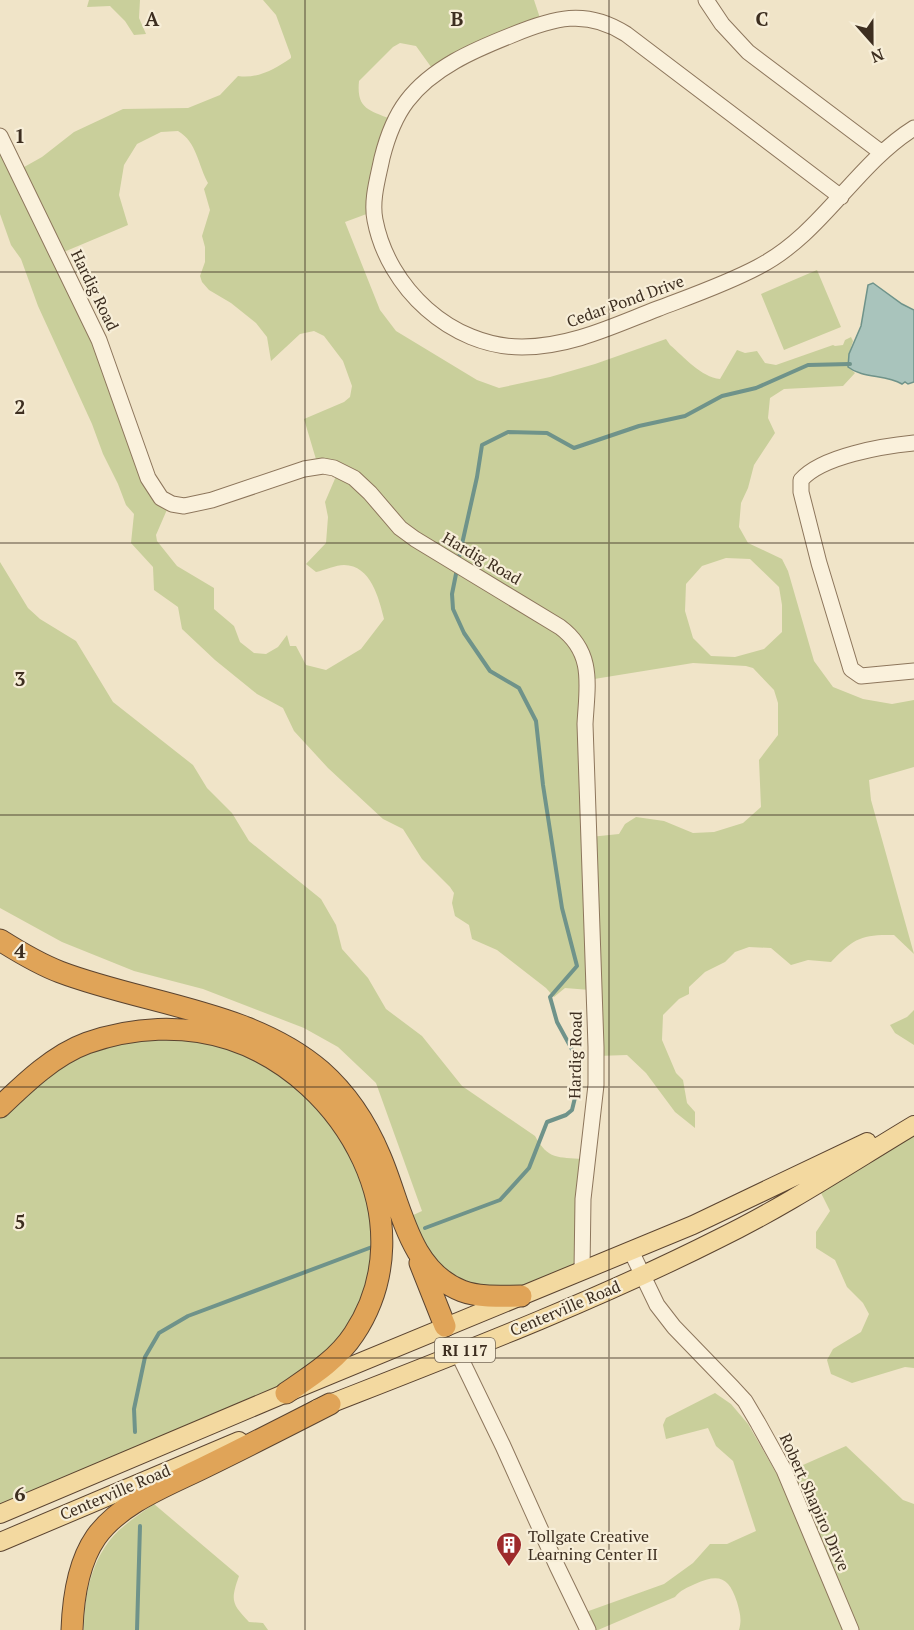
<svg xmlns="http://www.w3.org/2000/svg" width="914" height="1630" font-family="'PT Serif',serif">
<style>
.green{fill:#c9cf9b;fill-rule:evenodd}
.water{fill:#a9c4bc;stroke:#6f938a;stroke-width:1.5}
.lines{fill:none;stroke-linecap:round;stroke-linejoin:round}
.stream{stroke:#6f938a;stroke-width:4}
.minor-casing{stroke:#8d765c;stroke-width:17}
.major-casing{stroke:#5b4430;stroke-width:20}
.highway-casing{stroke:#5b4430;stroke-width:23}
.minor{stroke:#faf1dc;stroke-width:15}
.major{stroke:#f3d9a0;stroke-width:18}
.highway{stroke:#e0a458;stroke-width:21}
.grid{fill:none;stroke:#3d2e20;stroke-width:1.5;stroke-opacity:0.55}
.labels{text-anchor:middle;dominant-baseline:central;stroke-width:4.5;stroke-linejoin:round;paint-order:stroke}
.shield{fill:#f7eed8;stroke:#756857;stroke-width:1.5}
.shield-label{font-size:15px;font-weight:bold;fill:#3d2e20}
.street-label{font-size:16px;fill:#3d2e20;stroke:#f7eed8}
.poi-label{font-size:16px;fill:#3d2e20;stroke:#f7eed8;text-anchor:start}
.grid-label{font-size:20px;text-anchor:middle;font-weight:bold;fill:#3d2e20;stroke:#f7eed8;stroke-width:4.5;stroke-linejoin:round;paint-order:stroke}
</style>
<rect width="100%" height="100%" fill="#f0e4c8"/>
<!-- green -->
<path class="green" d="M89,0H140L139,18L146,34L134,35L125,21L110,6L87,7Z
M263,0H534L542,24L434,71L416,46L400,43L393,47L359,81C356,111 371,110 395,121L372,212L345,222L380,310L396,331L477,380L499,388L550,377L595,364L666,339L670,345C684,357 701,377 720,379L737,350L745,353L757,351L765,363L776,365L833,345L835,346L843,345L845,340L851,337L853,341L849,354L848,367L855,373L843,386L784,389L770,398L768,418L775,433L754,465L748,488L741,503L739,527L748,543L782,559L788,571L814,661L833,687L863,699L892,704L914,700V767L869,780L871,800L914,954L894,935C861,934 853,939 831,962L808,960L791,965L771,948L749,947L735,952L725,962L705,972L689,987V994L679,999L663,1015L662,1040L676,1073L683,1080L687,1103L695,1112V1128L675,1112L646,1073L627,1055L597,1056L590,990L565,988L554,997L546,988L497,950L472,939L469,925L455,916L452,903L454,893L450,887L422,859L403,829L383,819L328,768L294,731L283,708L257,694L215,660L182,629L178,607L154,590L153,567L131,543L134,514L126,505L118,484L103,454L92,424L38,306L21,259L11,245L0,214V139L17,171L42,157L74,132L123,109L188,108L220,95L238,76C258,79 275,69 291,58V56L276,15ZM178,131C197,142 198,165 208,183L204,189L210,210L202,236L205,247V262L200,276L202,282L209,290L231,303L256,323L267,337L271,361L300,334L314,331L324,336L343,361L352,386L350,397L344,402L304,419L318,466L337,474L325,502L328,517L326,543L306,564L316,572C325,570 336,565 344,565C371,565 379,599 384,619L361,649L326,670L306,665L296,646H290L287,635L278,647L266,654L254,653L240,642L234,626L214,609V588L177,566L157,541L156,535L169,505L151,485L59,254L128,225L119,195L124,165L137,144L161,132ZM726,558L750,559L779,587L782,605V632L764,649L735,657L711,656L693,638L685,611L686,584L702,566ZM693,663L746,666L753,668L774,690L778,703V735L759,760L761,807L743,823L714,832L693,833L664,821L636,817L625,824L619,834L590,837L588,680Z
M817,270L841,327L784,350L761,294Z
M0,562L28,608L40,619L76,641L113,702L193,765L207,788L232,813L249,841L321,899L336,925L342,949L368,978L386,1009L422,1036L462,1086L535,1136C548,1160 558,1157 583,1159V1264L532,1289L444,1283L409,1217L422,1211L376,1083L338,1047L304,1028L203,989L134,971L62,942L0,908Z
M914,1010V1045L895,1033L890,1025L907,1017Z
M223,1038L305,1082L372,1191L374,1283L320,1370L0,1515V1106L104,1039Z
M914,1122V1368L905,1367L852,1383L831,1374L827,1360L833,1349L861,1332L869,1314L863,1303L847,1287L835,1260L816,1248V1232L830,1211L818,1187Z
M715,1393L731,1404L748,1424L778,1476L846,1446L903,1500L914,1504V1630H739C742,1619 740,1613 737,1602C729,1577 719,1573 695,1584C686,1588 681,1590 675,1597L598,1630H588L583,1613L664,1584L693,1563L710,1544H727L756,1531L733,1461L716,1446L708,1428L666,1439L663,1425L666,1418Z
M154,1504L239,1576C230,1601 232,1604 249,1622L263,1623L268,1630H84C84,1592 93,1551 124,1526C133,1518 144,1511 154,1504Z"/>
<!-- water -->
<path class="water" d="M873,283L902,304L914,310V382L908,384L905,382L902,384C885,374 863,379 848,367L849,354L861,326L868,285Z"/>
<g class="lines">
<!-- stream -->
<path class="stream" d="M458,562L477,477L482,445L508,432L547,433L574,448L639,426L685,416L722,396L756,388L808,365L850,364
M425,1228L500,1200L529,1168L547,1122L566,1115L572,1110L580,1077L575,1055L557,1022L550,997L577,966L562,908L543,785L536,721L519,688L490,671L464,633L453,609L452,594L457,569
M135,1432L134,1409L145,1357L159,1333L188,1316L372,1247
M137,1630L140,1526"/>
<defs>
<path id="minor" d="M706,0L722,24L748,52L882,153
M0,136L99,340L148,478L161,498L172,504L184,506L212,500L304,469L323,466L334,468L354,478L370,493L400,528L415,539L560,627C595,653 587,686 585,724L596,1047V1085L583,1199L582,1270
M841,197L626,34C586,8 553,18 512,35C474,50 432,68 407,101C394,118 387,138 382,158C378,178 371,200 375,220C388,288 451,347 522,347C570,347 613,326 657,309C691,296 726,284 758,267C822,234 855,165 914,128
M914,443C883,446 822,456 801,480V492L819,563L851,669L861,676L914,671
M631,1251L657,1305L674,1327L732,1387L745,1401L758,1423L784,1470L851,1630
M458,1353L503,1446L557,1566L588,1630"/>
<path id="major" d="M317,1409C452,1356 589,1304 718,1239C786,1206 849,1164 914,1125
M0,1514L286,1393L693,1225L867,1142
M0,1542L239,1441"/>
<path id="highway" d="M0,940C19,952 39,964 60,972C144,1004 252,1011 321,1071C347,1094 367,1125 380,1156C401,1204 408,1270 462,1291C481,1298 501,1296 521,1296
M0,1107C25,1083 54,1055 87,1043C133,1027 183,1024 230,1039C346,1077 427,1224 354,1334C337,1360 311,1376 286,1393
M420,1263L445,1326
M72,1630C73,1600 78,1563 96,1537C121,1502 169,1485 207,1466C248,1446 289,1425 330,1404"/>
</defs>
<!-- minor casing -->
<use href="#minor" class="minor-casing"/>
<!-- major casing -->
<use href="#major" class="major-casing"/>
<!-- highway casing -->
<use href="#highway" class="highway-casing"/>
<!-- minor -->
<use href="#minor" class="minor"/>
<!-- major -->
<use href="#major" class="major"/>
<!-- highway -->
<use href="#highway" class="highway"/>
</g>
<!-- grid -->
<path class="grid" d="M305,0V1630M609,0V1630M0,272H914M0,543H914M0,815H914M0,1087H914M0,1358H914"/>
<!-- icons -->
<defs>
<symbol id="building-pin" viewBox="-11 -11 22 30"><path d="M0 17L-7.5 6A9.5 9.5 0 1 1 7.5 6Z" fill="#9e2a2b" stroke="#f7eed8"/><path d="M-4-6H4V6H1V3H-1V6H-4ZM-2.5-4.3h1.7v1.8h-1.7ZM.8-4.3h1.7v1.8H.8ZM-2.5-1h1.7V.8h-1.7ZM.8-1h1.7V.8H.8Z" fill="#fff"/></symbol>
</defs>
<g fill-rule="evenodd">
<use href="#building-pin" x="494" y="1530" width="30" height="40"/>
</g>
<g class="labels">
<!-- shield labels -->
<rect class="shield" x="435" y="1338" width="60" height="24" rx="4.5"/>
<g class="shield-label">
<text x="465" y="1350">RI 117</text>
</g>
<!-- street labels -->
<g class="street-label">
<text transform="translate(95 290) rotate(64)">Hardig Road</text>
<text transform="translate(625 301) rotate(-20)">Cedar Pond Drive</text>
<text transform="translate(482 558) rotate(30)">Hardig Road</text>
<text transform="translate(575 1055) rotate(-89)">Hardig Road</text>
<text transform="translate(565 1308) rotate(-23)">Centerville Road</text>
<text transform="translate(115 1492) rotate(-23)">Centerville Road</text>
<text transform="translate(815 1502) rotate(66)">Robert Shapiro Drive</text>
</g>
<!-- poi labels -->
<g class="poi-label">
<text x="528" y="1536">Tollgate Creative<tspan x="528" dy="18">Learning Center II</tspan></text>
</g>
</g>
<g class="grid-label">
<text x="152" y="26">A</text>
<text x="457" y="26">B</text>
<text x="762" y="26">C</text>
<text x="20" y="143">1</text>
<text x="20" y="414">2</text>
<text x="20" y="686">3</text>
<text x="20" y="958">4</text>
<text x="20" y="1229">5</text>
<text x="20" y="1501">6</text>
</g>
<!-- north arrow -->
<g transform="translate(872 42) rotate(159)" stroke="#f7eed8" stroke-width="4.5" paint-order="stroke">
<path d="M0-4.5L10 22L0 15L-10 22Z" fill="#3d2e20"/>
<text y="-9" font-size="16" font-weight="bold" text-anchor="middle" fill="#3d2e20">N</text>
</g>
</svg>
